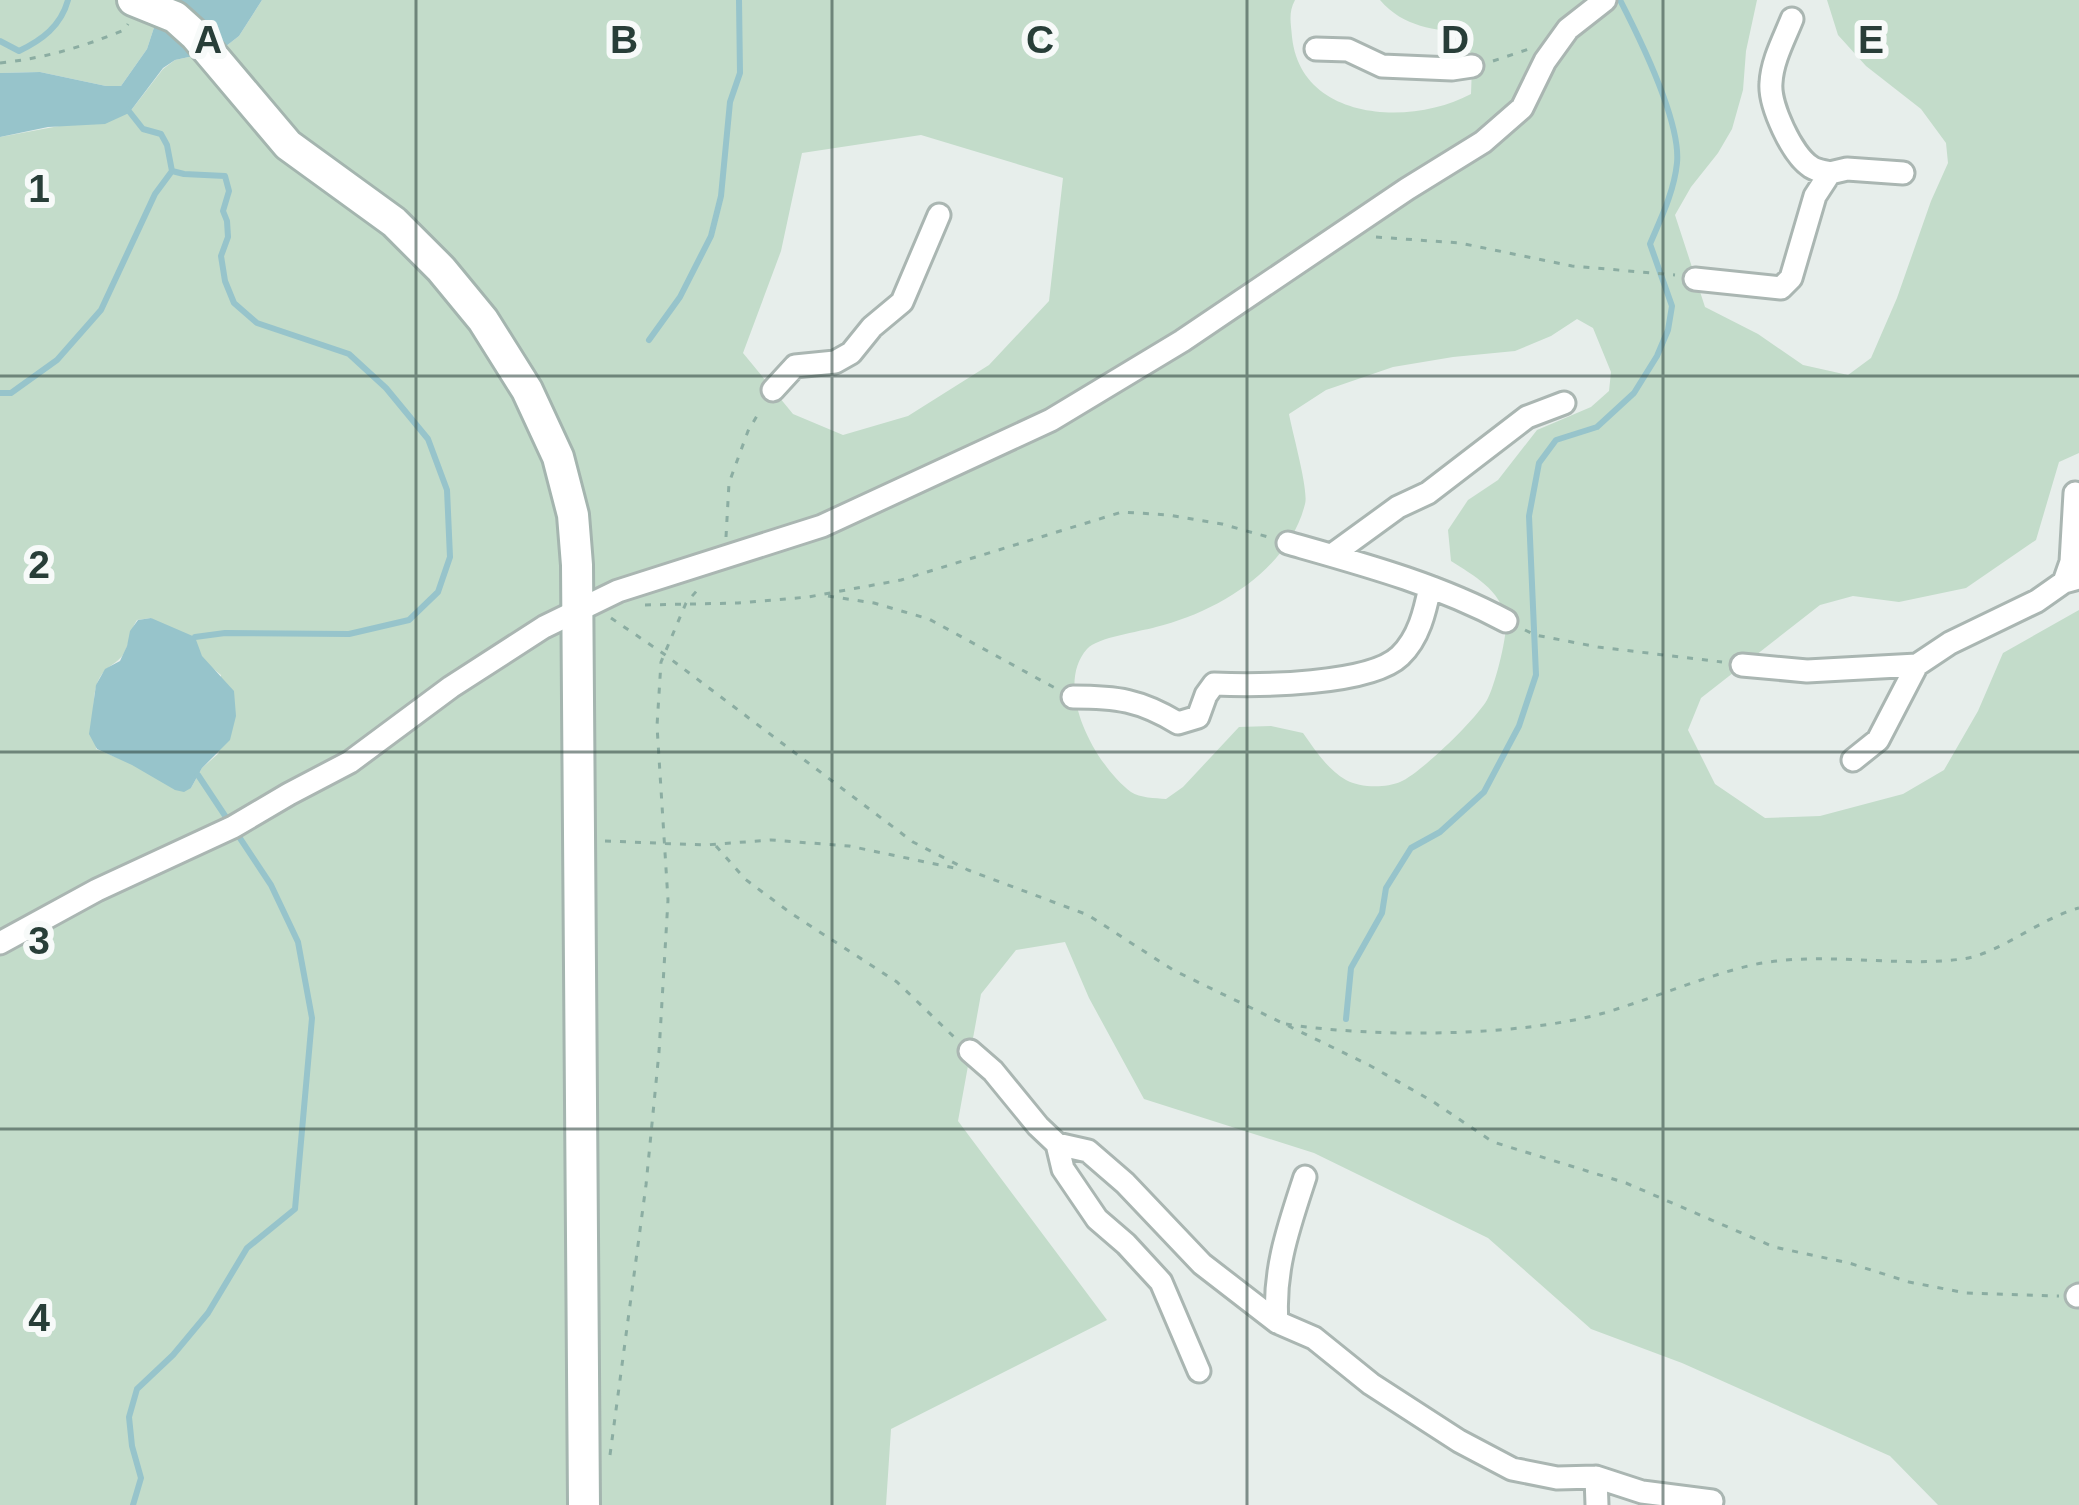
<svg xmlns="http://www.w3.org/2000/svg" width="2079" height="1505" font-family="Helvetica,sans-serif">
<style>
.green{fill:#c3dcca;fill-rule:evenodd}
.water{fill:#97c4cb}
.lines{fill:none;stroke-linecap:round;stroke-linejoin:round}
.stream{stroke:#97c4cb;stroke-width:6}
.street-casing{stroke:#aab6b2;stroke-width:27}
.secondary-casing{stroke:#a4b5af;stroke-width:36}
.path{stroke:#8bada2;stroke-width:3;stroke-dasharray:6 9;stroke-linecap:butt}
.street{stroke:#fff;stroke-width:21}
.secondary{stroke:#fff;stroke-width:30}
.grid{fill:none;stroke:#283e38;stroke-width:3;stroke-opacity:0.55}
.grid-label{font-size:39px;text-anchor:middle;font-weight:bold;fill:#283e38;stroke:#f7faf9;stroke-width:12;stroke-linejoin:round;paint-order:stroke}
</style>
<rect width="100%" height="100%" fill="#e7eeeb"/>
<!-- green -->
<path class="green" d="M0,0H163L147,49L121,86H106L40,72L0,73Z
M262,0H1295C1288,13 1291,23 1292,37C1301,122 1412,126 1471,94L1472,66L1468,34C1434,29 1404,28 1380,0H1757L1746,51L1743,90L1732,129L1718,153L1691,187L1675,215L1705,307L1758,334L1803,365L1848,375L1871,358L1897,298L1931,201L1948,163L1946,143L1921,109L1866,66L1838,35L1827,0H2079V453L2059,462L2036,540L1966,588L1899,602L1853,596L1820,605L1701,698L1688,730L1715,784L1765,818L1820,816L1903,794L1944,770L1978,711L2003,653L2079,610V1505H1938L1890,1456L1682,1363L1591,1329L1488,1238L1314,1153L1144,1099L1089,998L1065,942L1016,950L981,994L958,1121L1107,1320L891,1429L886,1505H0V137L129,113L163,69L175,60L221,50L239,36ZM921,135L1063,178L1049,301L989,365L908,416L843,435L793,414L743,353L781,251L802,153ZM1577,319L1593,328L1611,372L1609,391L1591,407L1537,430L1498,480L1468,500L1448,530L1451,561C1474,576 1500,589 1506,619C1508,634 1495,686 1487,700C1476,719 1420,774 1400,782C1386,788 1360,788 1346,780C1327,769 1315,750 1303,733L1271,726L1239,727L1183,787L1166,799C1155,798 1140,798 1131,792C1095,765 1053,687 1087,649C1098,637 1139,632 1156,627C1218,612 1289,569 1305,504C1309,491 1292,431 1289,414L1326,390L1393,367L1453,357L1515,351L1551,336ZM151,618L221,675L219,753L202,768L191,788L96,749C96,727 88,693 102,674C108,666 117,663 123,655C130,644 129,632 137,620Z"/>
<!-- water -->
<path class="water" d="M163,0H262L239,36L221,50L175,60L163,68L129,113L105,124L48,127L0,137V73L40,72L106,86H121L147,49Z
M151,618L195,637L202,656L234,691L236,716L230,740L202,768L191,788L184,792L175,790L132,765L97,749L89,734L96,685L105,669L120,661L127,646L130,631L138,620Z"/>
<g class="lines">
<!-- stream -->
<path class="stream" d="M0,41L19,51C42,40 61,26 68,0
M128,110L143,129L161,134L167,145L172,171L184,174L225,176L229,191L223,211L227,221L228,237L221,256L225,281L234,303L257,323L349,354L386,388L428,439L447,490L450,557L438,592L409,620L349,634L225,633L195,637
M649,340L680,297L711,236L721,196L730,102L740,73L739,0
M0,393H11L57,360L101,310L155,194L172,171
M1346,1019L1351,968L1382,913L1386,888L1411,848L1440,832L1484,792L1519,726L1536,675L1529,516L1539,463L1556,440L1597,427L1634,393L1657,356L1668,330L1672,306L1650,244C1661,218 1674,192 1677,163C1681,122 1639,37 1620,0
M133,1505L141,1478L132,1446L129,1417L137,1389L173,1355L208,1313L247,1248L295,1209L312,1018L298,942L271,885L198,775"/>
<defs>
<path id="street" d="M1792,19C1784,39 1772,61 1771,83C1769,105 1792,155 1811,167C1817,171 1823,171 1830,173
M1316,49L1348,50L1382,66L1452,69L1472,66
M1695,279L1781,288L1791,278L1815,196L1830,173L1847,169L1903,173
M773,390L795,366L835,362L851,353L872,327L902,302L939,215
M1288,543C1362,564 1437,584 1506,621
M1332,555L1398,507L1428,493L1527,417L1564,403
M2064,582L2071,562L2075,493
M1742,665L1807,671L1917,665L1950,643L2037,601L2064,582L2079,578
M1073,697C1117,697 1140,700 1178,723L1198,717L1206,695L1214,684C1257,686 1370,685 1400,656C1419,638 1425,611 1430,587
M1853,760L1878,740L1917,665
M0,943L97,890L233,827L289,794L350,762L451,687L544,627L618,591L822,526L1051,420L1182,341L1407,189L1483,142L1522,108L1545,61L1568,29L1605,0
M970,1051L993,1071L1038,1126L1057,1144L1063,1169L1097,1219L1126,1244L1161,1282L1199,1371
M1057,1144L1088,1151L1125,1183L1202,1264L1277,1322L1314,1338L1371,1384L1459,1441L1512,1469L1557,1478L1596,1477L1642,1492L1712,1501
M2077,1296L2079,1295
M1277,1322C1273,1270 1289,1226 1305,1177
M1596,1477L1597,1505"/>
<path id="secondary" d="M133,0L175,17L195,35L288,145L394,222L441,269L483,320L527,390L558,457L573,515L577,565L584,1505"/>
</defs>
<!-- street casing -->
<use href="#street" class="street-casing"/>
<!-- secondary casing -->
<use href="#secondary" class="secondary-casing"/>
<!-- path -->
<path class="path" d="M1493,61L1529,49
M0,63C45,58 83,47 124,30L128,24
M1376,237L1460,243L1572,266L1675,275
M726,537L729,483L748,431L761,409
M828,596L874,603L929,619L1055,688
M645,605L738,603L808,597L901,580L1122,512L1169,515L1222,524L1268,537
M611,618L664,654L913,842L968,870L1088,915L1173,970L1369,1065L1432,1101L1493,1142L1626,1183L1774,1247L1849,1263L1909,1282L1966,1293L2059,1296
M1525,630L1535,635L1598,647L1722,662
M605,841L705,845L771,840L849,846L959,869
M716,846L745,879L792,914L897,982L955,1038
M1286,1024C1374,1038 1518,1037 1604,1013C1654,998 1702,977 1752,965C1822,950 1893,968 1962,959C1998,955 2042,917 2079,908
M610,1455L646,1185L659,1052L668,900L657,726L661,662L686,603L701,586"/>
<!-- street -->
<use href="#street" class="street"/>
<!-- secondary -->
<use href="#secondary" class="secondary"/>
</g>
<!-- grid -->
<path class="grid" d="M416,0V1505M832,0V1505M1247,0V1505M1663,0V1505M0,376H2079M0,752H2079M0,1129H2079"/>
<g class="grid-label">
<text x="208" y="53">A</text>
<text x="624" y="53">B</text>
<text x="1040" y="53">C</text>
<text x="1455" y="53">D</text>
<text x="1871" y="53">E</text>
<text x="39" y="202">1</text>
<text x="39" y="578">2</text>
<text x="39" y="954">3</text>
<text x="39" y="1331">4</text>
</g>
</svg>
